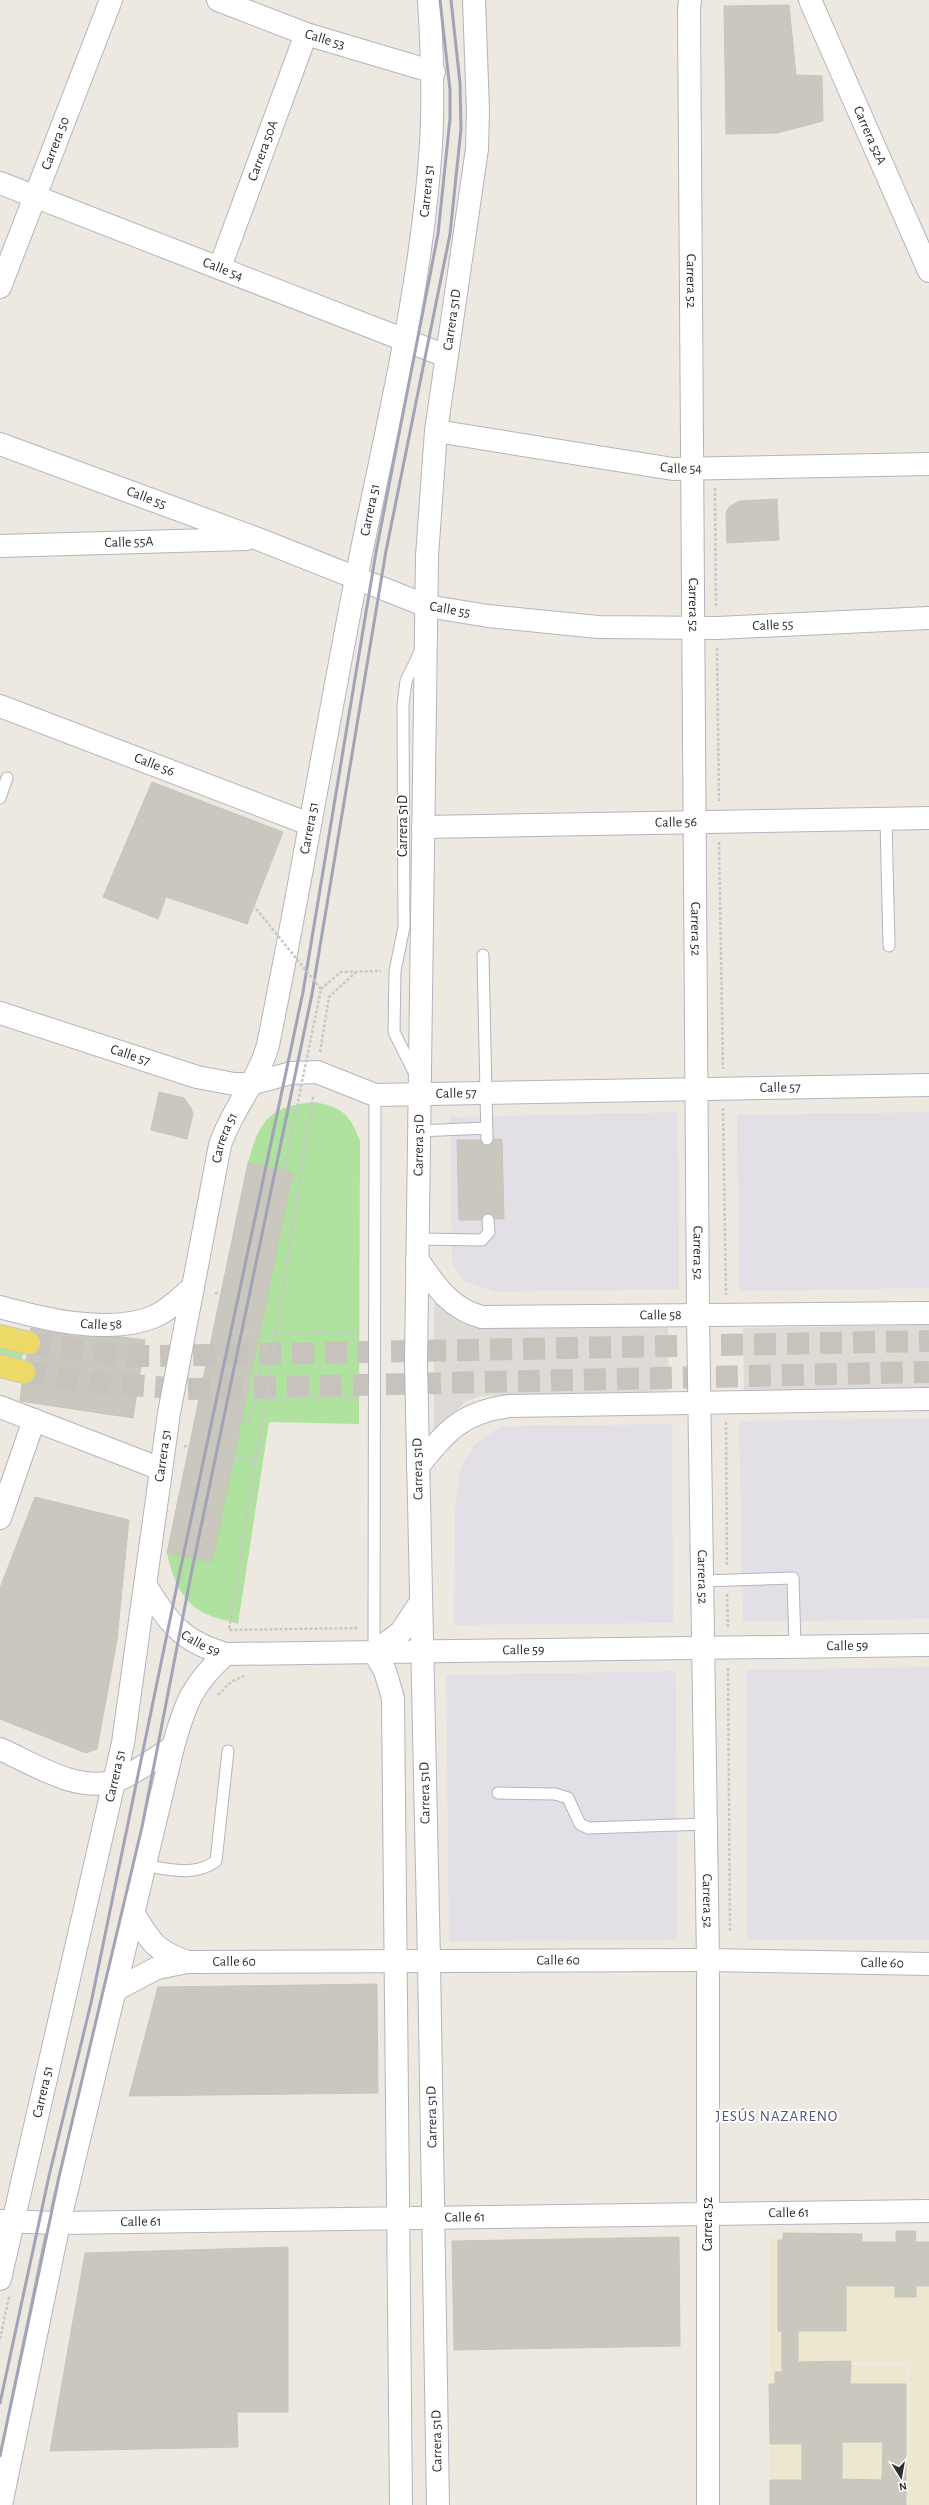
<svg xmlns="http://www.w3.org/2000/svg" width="929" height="2505" font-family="'Alegreya Sans',sans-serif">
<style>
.industrial{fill:#e2e0e6}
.education{fill:#eee7d0}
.green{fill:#afe19f}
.plaza{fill:#dedbd7}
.building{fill:#c9c7be;stroke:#c9c5b9;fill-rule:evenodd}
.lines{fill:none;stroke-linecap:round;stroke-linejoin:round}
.primary-tunnel{stroke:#c7c3bc;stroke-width:22;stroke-dasharray:22 11;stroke-linecap:butt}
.lane-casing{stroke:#b3b4bf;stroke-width:13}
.street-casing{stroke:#b3b4bf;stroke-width:24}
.secondary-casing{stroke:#b3b4bf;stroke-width:24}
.primary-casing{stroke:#c8c8c8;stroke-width:24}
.path{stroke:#c8c8c8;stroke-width:2.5;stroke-dasharray:3 2;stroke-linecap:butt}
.lane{stroke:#fff;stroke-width:11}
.street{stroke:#fff;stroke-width:22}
.secondary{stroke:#fff;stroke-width:22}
.primary{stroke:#ecd967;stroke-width:22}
.rail{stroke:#a2a3b6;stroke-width:3}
.path-bridge{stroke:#c8c8c8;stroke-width:2.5;stroke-dasharray:3 2;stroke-linecap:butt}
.labels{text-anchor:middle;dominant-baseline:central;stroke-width:4;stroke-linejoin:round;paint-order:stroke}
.street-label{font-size:14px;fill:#2d2d2d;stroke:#fff}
.neighbourhood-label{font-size:15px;letter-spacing:1px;fill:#4e527c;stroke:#fff}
</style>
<rect width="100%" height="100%" fill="#ede9e0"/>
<!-- industrial -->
<path class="industrial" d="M678,1112L679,1289L495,1292L464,1281L452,1265L450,1117Z
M929,1112V1288L739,1291L737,1115Z
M929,1418V1619L743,1622L739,1421Z
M672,1424L673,1623L454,1625L455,1512L459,1472L474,1445L501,1426Z
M929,1667V1940H747L746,1670Z
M676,1671L677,1940L449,1941L446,1675Z"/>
<!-- education -->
<path class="education" d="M916,2231V2242H929V2505H908L909,2362H807V2365H906V2505H770V2236L805,2241L806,2233H820V2241H828V2233H842V2242H850V2234H862V2242H896Z"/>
<!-- green -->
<path class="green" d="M315,1102C343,1108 350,1114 360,1141L359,1424L269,1422L238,1624C227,1620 212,1618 202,1612C180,1599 172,1576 167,1553L248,1163C259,1121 269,1106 315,1102Z
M0,1346L23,1351L22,1362L0,1356Z"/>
<!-- plaza -->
<path class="plaza" d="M434,1302L452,1317L464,1324L480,1328L668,1326L669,1391L480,1396L465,1402L434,1434Z
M929,1325V1390L744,1392L743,1328Z"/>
<!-- building -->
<path class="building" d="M789,5L796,75L822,76L823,121L777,133L726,134L724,6Z
M777,499L779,540L727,543L726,512L730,506L740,501Z
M152,782L283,832L247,924L166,897L158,919L103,897Z
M159,1092L184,1098L191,1108L193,1114L187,1139L151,1130Z
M494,1139H502L504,1219H495L493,1216L488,1213L484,1215L481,1220H459L457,1140H480L487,1146L491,1145Z
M248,1163L293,1172L212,1562L167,1553Z
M31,1328L75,1336L122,1337L145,1340L133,1418L20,1401L22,1384L33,1381L36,1375V1368L32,1363L26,1360L27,1355L38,1352L41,1346V1339L37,1334L30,1330Z
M35,1497L129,1520L117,1640L97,1749L86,1753L0,1719V1588Z
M377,1984L378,2093L129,2096L158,1987Z
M896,2231H916L915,2242H929V2286H916V2297H895V2286H846V2331H798V2362L851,2361L850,2384H906V2505H770V2480H802V2444H770L769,2384H775V2372H782V2331H778V2240H783V2233L862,2234V2242H896ZM842,2442H883L882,2480L842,2479Z
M679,2237L680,2346L454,2350L452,2241Z
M288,2247V2412H237L238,2447L50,2451L85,2253Z"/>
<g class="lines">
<!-- primary-tunnel -->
<path class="primary-tunnel" d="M29,1343L129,1356H158L929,1341
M24,1372L91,1382L183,1389L929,1372"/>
<defs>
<path id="lane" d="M0,798L7,778
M886,819L889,946
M483,955L487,1139
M415,1074L394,1032L395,971L404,927L403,705L406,681L421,650
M418,1131L487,1128
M417,1239L482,1240L489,1232L488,1220
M702,1581L793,1578L795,1647
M374,1652L375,1095
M498,1793L555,1794L568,1798L580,1824L588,1828L706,1824
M146,1866C171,1869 194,1877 216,1861L228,1751"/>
<g id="street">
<path id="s1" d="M810,0L929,271"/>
<path id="s2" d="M220,267L306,34"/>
<path id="s3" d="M436,431L673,469L929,464"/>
<path id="s4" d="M0,444L258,539L427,606L488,616L598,627L717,628L929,618"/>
<path id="s5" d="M0,546L246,539"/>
<path id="s6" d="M0,706L309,824"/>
<path id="s7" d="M423,827L929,818"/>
<path d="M0,1518L34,1420"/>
<path d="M134,1914C150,1941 156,1952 188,1962"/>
<path id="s8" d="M117,1989L157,1968L188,1962L708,1960L929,1964"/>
</g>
<g id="secondary">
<path id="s9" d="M218,0L306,34L434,72"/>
<path id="s10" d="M690,0L689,10L698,1316L708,1960V2505"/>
<path id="s11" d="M0,183L446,356"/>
<path id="s12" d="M0,287L111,0"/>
<path id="s13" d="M0,1013L197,1077L234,1084H251L291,1073L317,1072L375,1095L929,1085"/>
<path id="s14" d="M417,1259C435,1285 450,1309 482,1317L929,1313"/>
<path id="s15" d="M0,1307C44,1319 109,1335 153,1317C168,1311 180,1298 192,1288"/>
<path d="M0,1407L161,1469"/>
<path d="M418,1467C445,1431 463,1412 510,1406L929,1399"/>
<path id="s16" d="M146,1586C169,1623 182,1642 226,1654L929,1645"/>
<path d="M0,1749C34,1764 77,1793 115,1781C131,1776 157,1757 173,1747"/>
<path id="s17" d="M0,2221L59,2223L929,2211"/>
<path id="s18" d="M0,2279L123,1743L169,1413L220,1145C232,1109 258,1081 268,1045C300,888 326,731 357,574C385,433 422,288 431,144C434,95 432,48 429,0"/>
<path d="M1,2505L59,2223L173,1747C185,1704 192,1684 226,1654"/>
<path d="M401,2505L393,1698L385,1671L374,1652L401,1632L420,1603"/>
<path id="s19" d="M438,2505L429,1961L416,1363L427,556L436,431L477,149L478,111L474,0"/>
</g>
<path id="primary" d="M0,1336L29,1343
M0,1366L24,1372"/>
</defs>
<!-- lane casing -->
<use href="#lane" class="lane-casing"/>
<!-- street casing -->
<use href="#street" class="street-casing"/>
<!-- secondary casing -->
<use href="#secondary" class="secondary-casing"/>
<!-- primary casing -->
<use href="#primary" class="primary-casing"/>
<!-- path -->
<path class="path" d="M715,488L716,607
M717,648L719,801
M719,842L723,1069
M321,989L341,972L381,971
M320,1052L329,997L356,972
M313,1097L229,1630L359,1628
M723,1108L726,1295
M215,1293L280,1306
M276,1333L359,1332
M258,1378L269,1380
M266,1398L359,1396
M204,1414L249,1423L267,1337L222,1329
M726,1422L727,1567
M184,1446L256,1461
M727,1594L728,1629
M728,1668L730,1931
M218,1695L231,1682L246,1675
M0,2339L9,2297"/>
<!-- lane -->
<use href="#lane" class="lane"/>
<!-- street -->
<use href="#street" class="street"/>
<!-- secondary -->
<use href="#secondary" class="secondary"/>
<!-- primary -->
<use href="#primary" class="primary"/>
<!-- rail -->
<path class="rail" d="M0,2403L49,2176L91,2003L180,1571L303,992L376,552L438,234L450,119V90L440,0
M0,2456L59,2177L142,1827L192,1570L312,994L386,551L450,234L461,129L460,83L451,0"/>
<!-- path-bridge -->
<path class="path-bridge" d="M253,905L321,989L284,1170"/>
</g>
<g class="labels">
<!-- street labels -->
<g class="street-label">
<text stroke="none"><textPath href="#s9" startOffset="114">Calle 53</textPath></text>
<text stroke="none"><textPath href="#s1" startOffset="148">Carrera 52A</textPath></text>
<text stroke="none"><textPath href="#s12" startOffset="154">Carrera 50</textPath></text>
<text stroke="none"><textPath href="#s2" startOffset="124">Carrera 50A</textPath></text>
<text stroke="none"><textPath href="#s18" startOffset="2136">Carrera 51</textPath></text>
<text stroke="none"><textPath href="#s11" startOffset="239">Calle 54</textPath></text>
<text stroke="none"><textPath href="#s10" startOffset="281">Carrera 52</textPath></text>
<text stroke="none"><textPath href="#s19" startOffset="2187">Carrera 51D</textPath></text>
<text stroke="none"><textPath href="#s3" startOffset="248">Calle 54</textPath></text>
<text stroke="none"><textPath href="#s4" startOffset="156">Calle 55</textPath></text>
<text stroke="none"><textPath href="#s18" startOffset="1812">Carrera 51</textPath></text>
<text stroke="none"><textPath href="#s5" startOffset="129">Calle 55A</textPath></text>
<text stroke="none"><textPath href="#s10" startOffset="605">Carrera 52</textPath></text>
<text stroke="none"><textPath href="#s4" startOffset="480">Calle 55</textPath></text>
<text stroke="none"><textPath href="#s4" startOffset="804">Calle 55</textPath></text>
<text stroke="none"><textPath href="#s6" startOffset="165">Calle 56</textPath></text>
<text stroke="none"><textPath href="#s7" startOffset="253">Calle 56</textPath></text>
<text transform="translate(403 826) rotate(-90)">Carrera 51D</text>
<text stroke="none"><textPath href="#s18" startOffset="1488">Carrera 51</textPath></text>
<text stroke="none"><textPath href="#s10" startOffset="929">Carrera 52</textPath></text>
<text stroke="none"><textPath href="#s13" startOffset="137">Calle 57</textPath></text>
<text stroke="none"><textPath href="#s13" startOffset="797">Calle 57</textPath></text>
<text stroke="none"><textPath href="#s13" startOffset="473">Calle 57</textPath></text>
<text stroke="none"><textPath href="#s18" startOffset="1164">Carrera 51</textPath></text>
<text stroke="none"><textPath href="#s19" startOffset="1360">Carrera 51D</textPath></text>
<text stroke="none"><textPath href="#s10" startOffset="1253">Carrera 52</textPath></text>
<text stroke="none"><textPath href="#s14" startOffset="268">Calle 58</textPath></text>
<text stroke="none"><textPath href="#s15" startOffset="103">Calle 58</textPath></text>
<text stroke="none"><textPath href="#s18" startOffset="840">Carrera 51</textPath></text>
<text transform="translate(418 1469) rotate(-91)">Carrera 51D</text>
<text stroke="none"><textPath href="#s10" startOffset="1577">Carrera 52</textPath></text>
<text stroke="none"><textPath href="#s16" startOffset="81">Calle 59</textPath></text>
<text stroke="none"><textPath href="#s16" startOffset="730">Calle 59</textPath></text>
<text stroke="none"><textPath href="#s16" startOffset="406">Calle 59</textPath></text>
<text stroke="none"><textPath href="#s18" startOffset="516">Carrera 51</textPath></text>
<text transform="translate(425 1793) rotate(-91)">Carrera 51D</text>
<text stroke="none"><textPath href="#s10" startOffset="1901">Carrera 52</textPath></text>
<text stroke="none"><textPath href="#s8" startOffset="123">Calle 60</textPath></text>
<text stroke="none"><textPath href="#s8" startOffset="447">Calle 60</textPath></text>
<text stroke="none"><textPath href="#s8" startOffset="771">Calle 60</textPath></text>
<text stroke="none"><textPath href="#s18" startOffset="192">Carrera 51</textPath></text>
<text transform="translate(432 2117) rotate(-91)">Carrera 51D</text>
<text stroke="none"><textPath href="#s17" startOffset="789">Calle 61</textPath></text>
<text stroke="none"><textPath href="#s17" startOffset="465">Calle 61</textPath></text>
<text stroke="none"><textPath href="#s17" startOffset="141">Calle 61</textPath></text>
<text transform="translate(708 2224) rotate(-90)">Carrera 52</text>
<text transform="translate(437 2441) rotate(-91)">Carrera 51D</text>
</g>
<!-- neighbourhood labels -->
<g class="neighbourhood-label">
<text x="777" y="2116">JESÚS NAZARENO</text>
</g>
</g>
<!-- north arrow -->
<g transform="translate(901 2477) rotate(169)" stroke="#ffffff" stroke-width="3" paint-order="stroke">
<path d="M0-3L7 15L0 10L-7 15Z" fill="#2d2d2d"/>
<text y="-6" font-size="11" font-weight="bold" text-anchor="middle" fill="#2d2d2d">N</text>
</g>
</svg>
